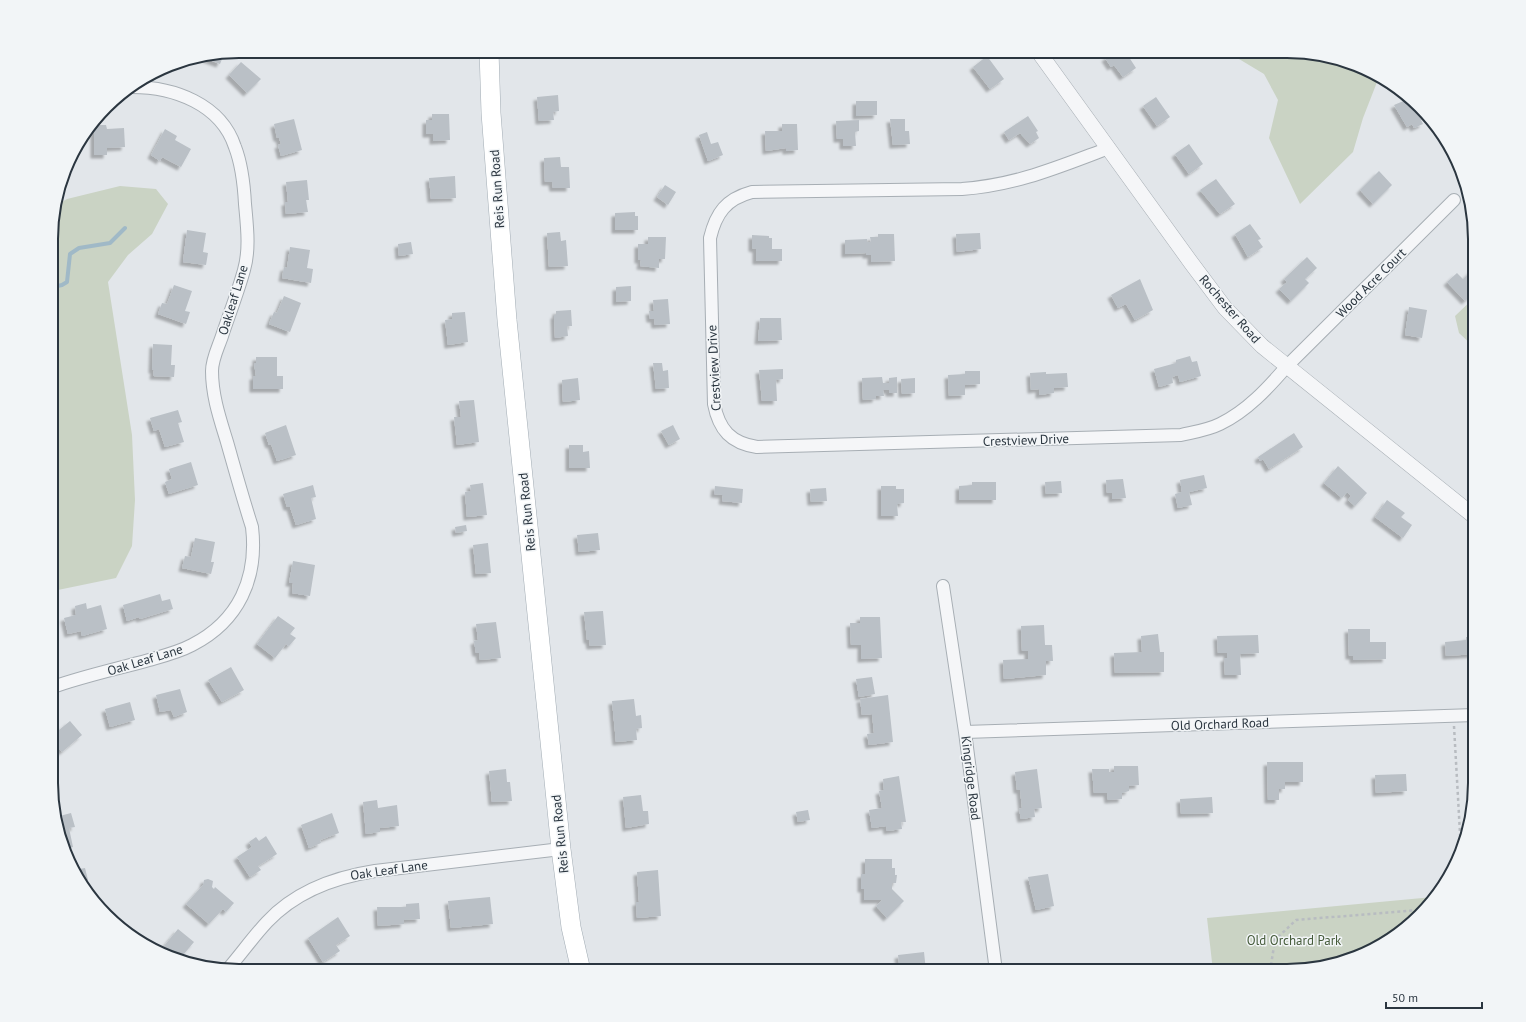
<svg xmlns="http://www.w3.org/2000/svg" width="1526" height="1022" font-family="'PT Sans',sans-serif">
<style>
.green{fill:#cad3c4}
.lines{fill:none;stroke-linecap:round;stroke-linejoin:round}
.stream{stroke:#a0b9c7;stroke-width:4}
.building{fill:#bac0c6;filter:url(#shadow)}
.minor-casing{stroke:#a7aeb4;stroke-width:14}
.tertiary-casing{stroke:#a7aeb4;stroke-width:16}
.primary-casing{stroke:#a2acb4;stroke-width:20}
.path{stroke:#b8bcc1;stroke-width:2.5;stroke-dasharray:3 3;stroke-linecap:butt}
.minor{stroke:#f5f6f8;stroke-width:12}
.tertiary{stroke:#f5f6f8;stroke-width:15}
.primary{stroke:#fff;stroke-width:19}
.labels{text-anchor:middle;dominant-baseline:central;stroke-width:3;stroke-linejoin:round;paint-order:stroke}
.street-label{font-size:13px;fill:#2b3640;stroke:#f2f5f7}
.park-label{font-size:13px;fill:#455b3a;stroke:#f2f5f7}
.rim{fill:none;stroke:#2b3640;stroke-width:2}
</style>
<defs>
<filter id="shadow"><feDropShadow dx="-3.5" dy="3.5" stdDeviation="1" flood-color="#0004"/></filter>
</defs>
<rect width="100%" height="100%" fill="#e2e6ea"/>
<!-- green -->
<path class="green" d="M1240,51H1287L1347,61L1379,77L1363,118L1353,152L1300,204L1269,138L1278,100L1264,74L1239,59Z
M120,186L156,189L168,204L152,234L128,255L108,282L132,435L135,500L132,546L116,578L53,591V215L55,206L67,199Z
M1475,297V348L1459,333L1455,316Z
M1433,897L1381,946L1299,971H1213L1207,918Z"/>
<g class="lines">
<!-- stream -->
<path class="stream" d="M53,287L62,285L67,282L70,254L79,248L110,243L125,228"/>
</g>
<!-- building -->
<path class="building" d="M1116,51H1125L1136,68L1123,77L1114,65L1111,67L1105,58Z
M224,54L220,64L204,58Z
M987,56L1004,79L990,89L973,67Z
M241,62L261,79L247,93L229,75Z
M558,95L559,111L553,112L554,120L539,121L537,97Z
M1156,97L1170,117L1157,126L1143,106Z
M1406,100L1409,106L1412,105L1424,118L1421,120L1423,124L1414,128L1412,124L1407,127L1394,105Z
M856,101H877V115L856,116Z
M432,114H449L450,140L433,141V134H426V120H432Z
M1028,116L1038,131L1036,132L1039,138L1030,144L1020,133L1009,140L1004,132Z
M294,119L302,150L281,156L278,145L281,144L279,138H277L274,124Z
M890,119H905V131H909L910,144L893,145Z
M859,120V131L855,132L856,146H843V139H837L836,121Z
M782,124H797L798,150L786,151V148L766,151L765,131H782Z
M94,125H106L107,129L124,128L125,147L107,148V155H94Z
M165,129L177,136L175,140L191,149L181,167L162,157L160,161L151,155Z
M707,132L711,144L718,142L723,155L708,161L699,135Z
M1189,144L1203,164L1189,174L1175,154Z
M560,157L561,167H569L570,188H553L552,182H545L544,158Z
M1379,171L1392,185L1373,204L1360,190Z
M455,176L456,198L431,199L429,178Z
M1216,179L1235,204L1220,214L1200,190Z
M307,180L309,200H306L308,212L286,214L285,202H288L286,182Z
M665,185L676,192L668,205L657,197Z
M635,212V216H638V230H615V213Z
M1250,224L1261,239L1258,240L1263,247L1248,257L1235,234Z
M187,230L206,233L203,252L208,253L206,265L183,262Z
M560,232L561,241L566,240L568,266L549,267L547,233Z
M980,233L981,249L957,252L956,234Z
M878,234H894L895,261L871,262V255H866V253L845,254V240L867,239V242H871L870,237H878Z
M752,235L769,236V238H772V249H782V261H756V249L752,248Z
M648,237H666L665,259H659V268L640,266L641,260H638V244H648Z
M411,242L413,254L399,256L398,244Z
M290,247L310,250L307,268L313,269L311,283L282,278L284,267L287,268Z
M1307,257L1317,268L1305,279L1309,283L1291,301L1279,289L1287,282L1284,279Z
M1473,269L1475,271V292L1465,301L1447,282L1457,273L1463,279Z
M1140,279L1153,310L1135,320L1126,304L1118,308L1111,295Z
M174,285L192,291L185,311L190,312L186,324L158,314L162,303L167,304Z
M631,286V301L616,302V287Z
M284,296L301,303L290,332L269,324L274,312L277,313Z
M668,299L670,324L655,325L654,319H650L649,311H654L653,300Z
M1409,307L1427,310L1422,338L1405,335Z
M571,310L572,326H567L568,336L555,338L554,315H556V311Z
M465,312L468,342L448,345L445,320L452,319V313Z
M760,318H781L782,340L758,341Z
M153,344L172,345L171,365H175L174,377L153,376L154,370H152Z
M1190,356L1192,362L1197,361L1201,376L1180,382L1178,375L1172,377L1173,383L1159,387L1154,369L1176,363V360Z
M256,357H277V376H283V389H253V376H256L254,363H256Z
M653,363H662L663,371L668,370L669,388L656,389Z
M783,369V379L776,380L777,401H762L759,370Z
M965,371H980V384L965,385V395L949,396L948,375L965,374Z
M1046,372V374L1067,373L1068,387L1054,388V393L1039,395V389L1031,390L1030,373Z
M882,377L883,383H889V378L897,377V393H889V390H883L884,396H876V399L863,400L862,378Z
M578,378L580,400L563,402L562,380Z
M915,378V393L902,394L901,379Z
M474,400L479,442L457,445L454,417H461L459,401Z
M178,410L182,422L178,423L184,442L165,447L159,429L154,431L150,418Z
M286,425L296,455L277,461L271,444L269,445L265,433Z
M673,425L680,439L669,445L661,431Z
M1294,433L1303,447L1269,469L1263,459L1260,461L1258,457Z
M569,445H583V452L589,451L590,468H569Z
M191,462L198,485L169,494L165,482L172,479L169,469Z
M1338,466L1367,493L1355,506L1348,500L1351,496L1347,492L1342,498L1324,483Z
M1204,475L1207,488L1189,492L1192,505L1178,508L1175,494L1182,492L1180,480Z
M1123,479L1126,498L1112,499V493H1107L1106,480Z
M1061,481L1062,493L1046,494L1045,482Z
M972,482H996V500H959V486L972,485Z
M483,483L487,515L467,517L465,492L471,491L470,485Z
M313,485L316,497L311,498L316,519L296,525L290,507H287L283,494Z
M715,486L743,489L742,503L722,501L723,495L714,494Z
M881,486H896V489H904V503L897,504L898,516H881Z
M826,488L827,501L811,502L810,489Z
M1387,500L1405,513L1401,517L1412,525L1403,538L1375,517Z
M466,525L467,531L456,533L455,527Z
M598,533L600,550L579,552L577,535Z
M195,538L215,542L211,562H214L211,574L182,568L185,556L191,557Z
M488,543L491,573L476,574L473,545Z
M293,561L315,565L310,596L292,593L293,583H289Z
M160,594L162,601L170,599L173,609L140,619L139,617L127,621L123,605Z
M86,603L87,609L101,605L107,629L82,636L81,631L68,634L64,618L76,615L75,606Z
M603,611L606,645L590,646L589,640H587L584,612Z
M278,616L295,628L290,634L296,638L289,646L286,644L275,658L257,644Z
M860,617H880L882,658L861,659V645H851L850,623H860Z
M496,622L501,658L480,660L479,653H476L474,641L478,640L476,624Z
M1044,625L1045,645H1052L1053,661H1046V675L1004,679L1003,660L1028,659V651H1022L1021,626Z
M53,628L59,642L53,645Z
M1348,629H1370V642H1386V659L1353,660V656H1349Z
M1158,634L1160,652H1164V672L1115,673L1114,653L1142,652L1141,636Z
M1258,635L1259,653L1240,654L1241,675H1225L1224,658H1227V653H1218L1217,636Z
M1466,637H1475V654L1446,656L1445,642L1466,640Z
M231,667L244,690L222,702L208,680Z
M872,677L875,694L859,697L856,679Z
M180,689L187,712L174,717L171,710L160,712L156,695Z
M888,695L893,742L869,745L867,734L874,733L872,714L862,715L860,699Z
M634,699L636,716L641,715L642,728L636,729L637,740L616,742L612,701Z
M130,702L135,720L110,727L105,709Z
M70,721L82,735L62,752L53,741V735Z
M1267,762H1303V782H1285V789H1279V800H1268Z
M1114,766H1138L1139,785L1129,786V791L1122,793V799L1108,800L1107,793H1094L1092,769H1109V772H1114Z
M506,769L507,782H510L512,801L492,802L489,771Z
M1037,769L1042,808L1034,809L1035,817L1021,819L1019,809L1022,808L1020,790H1017L1015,772Z
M1406,774L1407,791L1376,793L1375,775Z
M899,776L906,822H901L902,829L887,831L886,826L872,828L869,810L882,808L879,791L884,790L883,779Z
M641,795L643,811H648L649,824L626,828L623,797Z
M1212,797L1213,813L1181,814L1180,799Z
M377,800L378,808L397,805L399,826L380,828V832L366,834L363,802Z
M808,810L810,820L798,822L796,812Z
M71,813L75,827L69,828L73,847L67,849L56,817Z
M332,813L339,833L320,840L321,843L309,848L301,825Z
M266,836L277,854L258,866L261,870L250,877L237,857L252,847L249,842L256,837L259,841Z
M865,859H892V868H895V875H897L896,883H892V889L904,901L887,918L876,906L882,900H864V889H861V874H865Z
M85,868L88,880L83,881L84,885L76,877L74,870Z
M658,870L661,916L637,918L636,902H639L637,872Z
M1048,874L1054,906L1036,910L1028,877Z
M208,879L213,881L212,887L214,889L215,887L234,903L226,912L223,909L209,924L186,904L203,885L204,880Z
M490,897L493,924L451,928L448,901Z
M419,903L420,919L404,920V924L378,926L377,907H406V904Z
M338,917L350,936L336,945L340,951L323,962L308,938Z
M178,929L194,942L178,961L160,951Z
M924,952L926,971H900L898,955Z
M666,963L667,971H651L650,966Z
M1066,966L1067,971H1042V970Z"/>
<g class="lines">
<defs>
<path id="minor" d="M1109,148C1058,167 1017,185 962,189L752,192C726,199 716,213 710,238L714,404C719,430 731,443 757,447L1181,435C1194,432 1208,430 1220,424C1247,411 1268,388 1287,366L1454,200
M943,586L965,732L996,971
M53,687C84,676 117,669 149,660C163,656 179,652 192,645C239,621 258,578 252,527C243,499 235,470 227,442C220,419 212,396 212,371C212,359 218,348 222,336C229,315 238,292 244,270C250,249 247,226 245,204C244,185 242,165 235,147C221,104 174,87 132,87
M965,732L1475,715
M228,969C241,954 253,937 267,922C295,892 336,877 375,871L561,849"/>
<path id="tertiary" d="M1038,51L1192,264L1225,308L1262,346L1475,517"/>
<path id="primary" d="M489,51L491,113L507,320L561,849L571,927L581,971"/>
</defs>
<!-- minor casing -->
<use href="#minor" class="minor-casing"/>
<!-- tertiary casing -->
<use href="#tertiary" class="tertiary-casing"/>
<!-- primary casing -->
<use href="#primary" class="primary-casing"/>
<!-- path -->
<path class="path" d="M1454,726L1461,851
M1270,971L1275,940L1296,920L1419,910"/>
<!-- minor -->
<use href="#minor" class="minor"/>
<!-- tertiary -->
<use href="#tertiary" class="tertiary"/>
<!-- primary -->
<use href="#primary" class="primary"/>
</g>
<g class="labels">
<!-- street labels -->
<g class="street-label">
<text transform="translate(497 189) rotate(-94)">Reis Run Road</text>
<text transform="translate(1371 283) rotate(-45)">Wood Acre Court</text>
<text transform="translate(233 300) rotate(-73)">Oakleaf Lane</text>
<text transform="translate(1230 309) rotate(49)">Rochester Road</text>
<text transform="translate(714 368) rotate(-93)">Crestview Drive</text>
<text transform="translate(1026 440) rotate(-2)">Crestview Drive</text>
<text transform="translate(527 512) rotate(-96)">Reis Run Road</text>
<text transform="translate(145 660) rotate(-17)">Oak Leaf Lane</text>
<text transform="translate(1220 724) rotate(-2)">Old Orchard Road</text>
<text transform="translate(971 778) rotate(83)">Kingridge Road</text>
<text transform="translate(560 834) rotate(-96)">Reis Run Road</text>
<text transform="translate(389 870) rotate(-8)">Oak Leaf Lane</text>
</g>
<!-- park labels -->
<g class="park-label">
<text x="1294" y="940">Old Orchard Park</text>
</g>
</g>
<!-- crop -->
<path d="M0 0H1526V1022H0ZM239 58H1287A181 181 0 0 1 1468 239V783A181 181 0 0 1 1287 964H239A181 181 0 0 1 58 783V239A181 181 0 0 1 239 58Z" fill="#f2f5f7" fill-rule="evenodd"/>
<path class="rim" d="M239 58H1287A181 181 0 0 1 1468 239V783A181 181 0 0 1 1287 964H239A181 181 0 0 1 58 783V239A181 181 0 0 1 239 58Z"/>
<!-- scale -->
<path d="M1386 1002v6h96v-6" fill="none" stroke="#2b3640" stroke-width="2"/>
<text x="1392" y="1002" font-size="12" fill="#2b3640" stroke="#f2f5f7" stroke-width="3" paint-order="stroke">50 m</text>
</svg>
